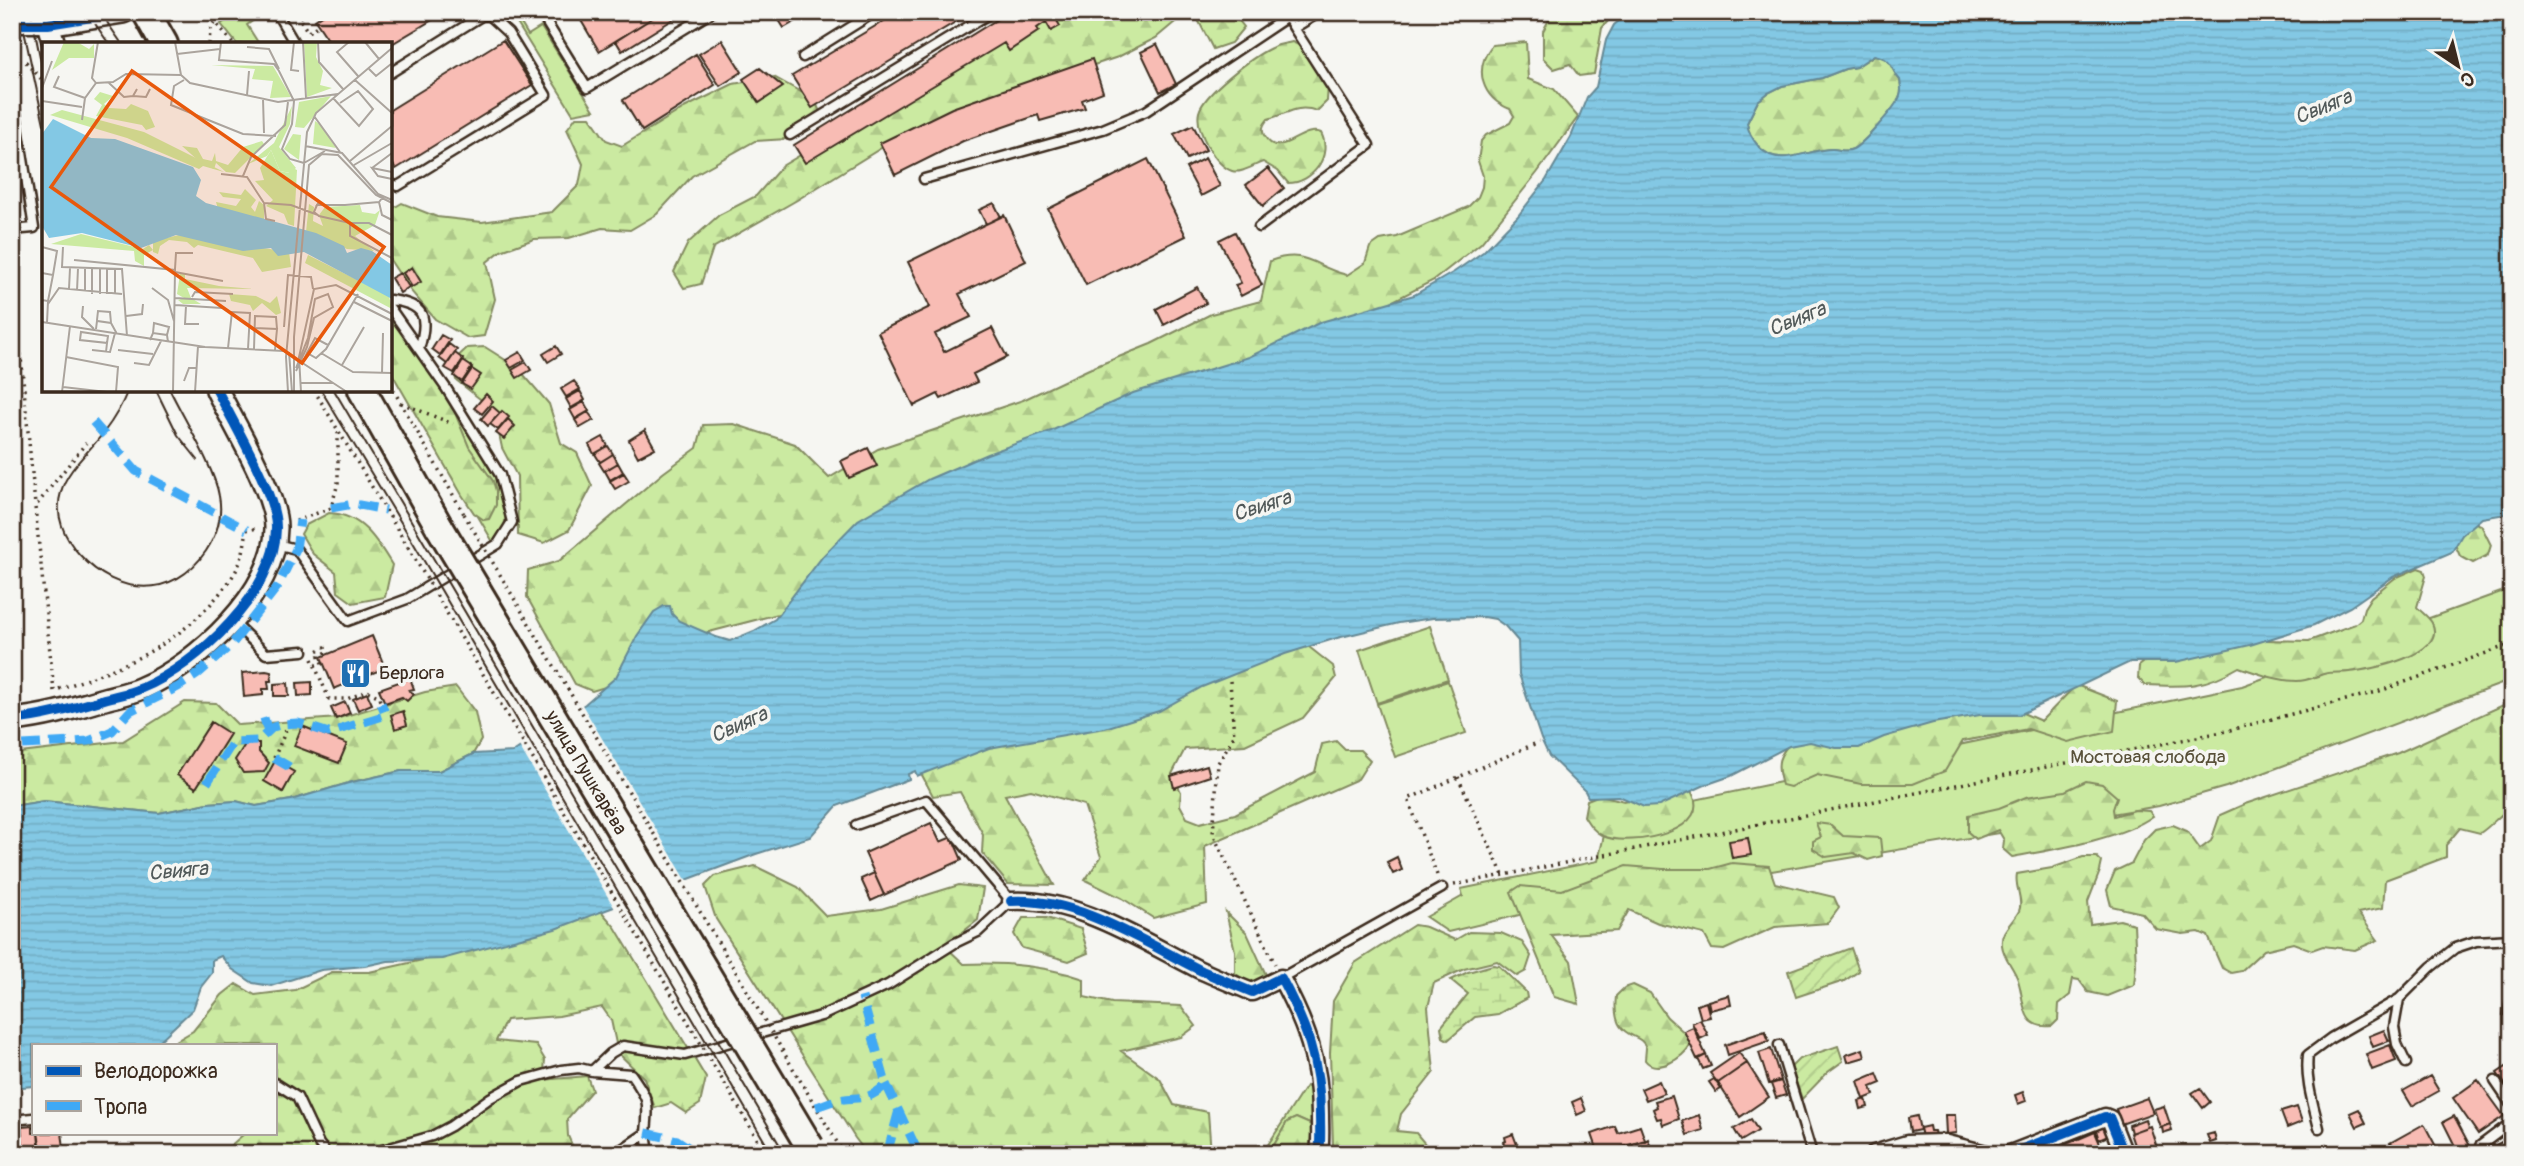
<svg xmlns="http://www.w3.org/2000/svg" width="2524" height="1166" font-family="Pangolin,sans-serif">
<style>
.green{fill:#cbeaa1;stroke:#838a60;stroke-width:2}
.forest{fill:url(#forest-firs);stroke:#838a60;stroke-width:2}
.wetland{fill:url(#wetland-marsh);stroke:#838a60;stroke-width:2}
.garden{fill:url(#garden-furrows);stroke:#838a60;stroke-width:2}
.water{fill:url(#water-rules);stroke:#668995;stroke-width:2;fill-rule:evenodd}
.pier{fill:#f6f6f2}
.building{fill:#f8bcb4;stroke:#3b2a1e;stroke-width:2}
.lines{fill:none;stroke-linecap:round;stroke-linejoin:round}
.service-casing{stroke:#3b2a1e;stroke-width:13}
.minor-casing{stroke:#3b2a1e;stroke-width:21}
.tertiary-casing{stroke:#3b2a1e;stroke-width:26}
.primary-casing{stroke:#3b2a1e;stroke-width:32}
.path{stroke:#3b2a1e;stroke-width:3.5;stroke-dasharray:2 5;stroke-linecap:butt}
.service{stroke:#f6f6f2;stroke-width:8}
.minor{stroke:#f6f6f2;stroke-width:16}
.tertiary{stroke:#f6f6f2;stroke-width:21}
.primary{stroke:#f6f6f2;stroke-width:26}
.tram{stroke:#3b2a1e;stroke-width:2}
.primary-bridge-casing{stroke:#3b2a1e;stroke-width:32;stroke-linecap:butt}
.path-bridge{stroke:#3b2a1e;stroke-width:3.5;stroke-dasharray:2 5;stroke-linecap:butt}
.primary-bridge{stroke:#f6f6f2;stroke-width:26}
.quiet{stroke:#3fa9f5;stroke-width:9;stroke-dasharray:18 9;stroke-linecap:butt}
.cycleway-casing{stroke:#f6f6f2;stroke-width:15}
.cycleway{stroke:#0057b8;stroke-width:10}
.labels{text-anchor:middle;dominant-baseline:central;stroke-width:7;stroke-linejoin:round;paint-order:stroke}
.poi-label{font-size:19px;fill:#3b2a1e;stroke:#f6f6f2;text-anchor:start}
.park-label{font-size:19px;fill:#585038;stroke:#f6f6f2}
.street-label{font-size:19px;fill:#3b2a1e;stroke:#f6f6f2}
.water-label{font-size:21px;font-style:italic;fill:#515959;stroke:#f6f6f2}
.inset-road{fill:none;stroke:#aba49d;stroke-width:2}
.view{fill:#e8590c;fill-opacity:0.15;stroke:#e8590c;stroke-width:3.5}
.inset-edge{fill:none;stroke:#3b2a1e;stroke-width:3.5}
</style>
<defs>
<pattern id="forest-firs" width="22" height="20" patternUnits="userSpaceOnUse" patternTransform="scale(1.75)"><rect width="22" height="20" fill="#cbeaa1"/><path d="M5 1l3.5 6h-7zM16 11l3.5 6h-7z" fill="#afc98a"/></pattern>
<pattern id="wetland-marsh" width="20" height="14" patternUnits="userSpaceOnUse" patternTransform="scale(1.75)"><rect width="20" height="14" fill="#cbeaa1"/><path d="M1 5h8M5 5V1M11 12h8M15 12V8" fill="none" stroke="#afc98a"/></pattern>
<pattern id="garden-furrows" width="10" height="10" patternUnits="userSpaceOnUse" patternTransform="scale(1.75)"><rect width="10" height="10" fill="#cbeaa1"/><path d="M-1 1l2-2M0 10L10 0M9 11l2-2" fill="none" stroke="#afc98a"/></pattern>
<pattern id="water-rules" width="6" height="5" patternUnits="userSpaceOnUse" patternTransform="scale(1.75)"><rect width="6" height="5" fill="#83c8e4"/><path d="M0 2.5h6" fill="none" stroke="#72acc3"/></pattern>
</defs>
<rect width="100%" height="100%" fill="#f6f6f2"/>
<filter id="ink" filterUnits="userSpaceOnUse"><feTurbulence type="fractalNoise" baseFrequency=".0143" numOctaves="2"/><feDisplacementMap in="SourceGraphic" scale="14" xChannelSelector="R" yChannelSelector="G"/><feConvolveMatrix kernelMatrix="1 2 1 2 8 2 1 2 1" color-interpolation-filters="sRGB"/></filter>
<g filter="url(#ink)">
<!-- green -->
<path class="green" d="M239,12H265L247,25L259,44H237L221,24Z
M510,12H514L528,35L541,27L594,110L573,114Z
M390,315L496,471L507,510L504,527L493,542L390,366Z
M2512,588V680L2226,787L2159,806L1540,910L1448,932L1426,917L1463,896L1461,889L1598,861L1608,818L2242,686Z
M1430,626L1448,679L1377,703L1359,650Z
M1448,681L1466,733L1395,757L1377,704Z
M1306,1086L1314,1089L1312,1125L1296,1118L1287,1122L1269,1154H1262Z"/>
<!-- forest -->
<path class="forest" d="M1041,12H1187L1156,38L1118,57L925,121L797,200L713,248L701,284L684,288L674,272L688,243L719,215L756,196L782,166Z
M1194,12H1232L1244,27L1231,43L1213,49Z
M1553,12H1677L1641,20L1614,14L1602,28L1594,74L1579,76L1570,64L1554,69L1543,58V31Z
M1292,42C1300,45 1306,49 1313,54C1332,67 1328,81 1327,101L1317,111C1296,104 1288,114 1268,119C1264,124 1261,128 1264,135C1279,163 1301,124 1321,133C1333,155 1313,183 1288,183L1278,171L1263,162C1254,165 1241,174 1232,171C1215,165 1195,130 1199,112C1204,93 1254,56 1271,48C1278,44 1285,44 1292,42Z
M1526,42L1528,79L1554,89L1578,117L1537,173L1481,243L1434,280L786,612L632,652L615,684L592,691L575,684L527,597L528,570L559,561L663,473L697,448L703,425L734,424L795,444L829,478L878,449L1023,400L1089,369L1151,344L1211,314L1261,301L1270,261C1307,248 1313,267 1347,275L1365,263L1370,247L1380,240L1397,237L1468,207L1478,197L1482,187L1483,176L1478,161L1481,141L1486,135L1510,123L1514,116L1510,109C1482,98 1473,70 1492,45Z
M1875,55C1894,59 1889,68 1900,80C1901,86 1902,91 1900,96C1897,107 1863,144 1853,149C1845,153 1840,149 1832,149C1808,149 1779,169 1759,147C1753,140 1748,132 1747,123L1758,101L1768,93L1782,86L1822,78L1845,69L1856,67Z
M774,77L815,100L822,117L787,139L755,141L692,176L657,214L630,230L602,228L569,238L534,239L501,251L487,262L495,299L484,336L468,338L435,319L410,290L390,260V210L402,203L437,217L482,222L552,212L579,185L583,164L567,129L576,117H590L606,140L622,146L684,108L733,84Z
M390,318L421,359L453,408L469,447L493,481L496,491V505L489,519L484,520L474,513L462,495L390,370Z
M485,347L518,368L549,404L561,443L577,453L592,486L569,530L544,543L518,535L517,476L502,448L494,410L456,380L452,362L467,348Z
M329,513C361,514 377,540 392,565L385,597L353,603L338,592L336,572L313,554L301,534L306,525Z
M2470,521L2481,525L2491,545L2488,555L2473,563L2460,556L2452,538Z
M2418,568L2424,570L2426,576L2417,607C2421,612 2429,617 2432,623C2448,655 2369,670 2349,672C2342,673 2335,672 2328,673C2317,675 2309,681 2297,681C2278,681 2257,673 2239,667C2204,688 2185,687 2145,685L2138,678L2139,666L2151,657L2227,639L2309,641L2355,624L2361,619L2364,608L2371,597L2395,578Z
M1299,639L1333,666L1336,678L1303,718L1245,745L1185,749L1172,774L1181,792L1180,805L1187,818L1200,823L1235,814L1315,772L1322,744L1336,741L1345,750H1360L1370,760L1358,779L1205,846L1207,904L1153,918L1122,898L1085,880L1101,857L1084,805L1031,790L1005,795L1054,885L1008,884L982,853L983,834L960,792L933,796L913,758Z
M2076,685L2117,701L2114,731L2068,742L2028,729L1963,741L1945,771L1913,784H1861L1817,775L1790,787L1782,785C1775,762 1778,756 1794,738L2000,703L2041,721Z
M456,687L475,712L481,740L473,754L439,771H401L352,782L291,800L256,806L236,801L208,803L159,813L44,801L12,806V754L123,741L185,702L216,703L238,725L339,718L425,692Z
M2512,701V807C2501,813 2491,826 2480,833L2460,828L2446,845V857L2385,880L2383,908L2358,913L2378,940L2355,950L2323,946L2312,950L2293,943L2264,950L2241,971L2231,973L2222,968L2208,936L2199,932L2183,934L2156,929L2142,913L2111,906L2107,890L2115,871L2132,863L2144,840L2155,829L2173,825L2187,831L2200,849L2211,841L2220,815L2245,804L2398,753Z
M2086,781L2102,784L2117,797L2113,809L2114,816L2135,810L2149,811L2153,816C2122,839 2051,850 2012,857L2003,849L2004,840L1998,830L1976,839L1968,832V815L1999,808L2026,797L2065,791Z
M1689,788C1720,831 1630,848 1603,836C1593,831 1589,824 1584,816L1587,800L1600,795L1624,801Z
M1816,823L1831,825L1843,836L1880,838L1882,856L1868,860L1854,853L1826,857L1813,849V841L1821,837Z
M2083,857H2097L2102,862L2100,871L2088,902L2090,924L2120,920L2134,924L2136,965L2134,985L2107,996L2088,992L2079,980L2073,979L2070,995L2059,1004L2058,1020L2052,1026C2020,1030 2025,1001 2018,980C2014,968 2003,957 2002,945C2000,930 2013,923 2019,911C2024,900 2014,886 2017,874L2052,868Z
M1732,863L1769,866L1775,883L1834,897L1839,908L1828,923L1775,927L1724,950L1712,949L1704,934L1658,923L1629,910L1617,931L1551,935L1571,961L1579,1004L1554,997L1511,892L1520,886L1562,890L1626,866L1663,869H1710Z
M755,866L798,887L826,916L881,909L959,885L983,888L978,920L945,946L964,964C1004,962 1047,966 1084,979V997L1112,1003L1181,1006L1196,1026L1181,1037L1121,1051L1160,1079L1174,1105L1208,1112L1211,1154H867L855,1138L716,919L705,886L715,876Z
M595,904L615,927L706,1078L700,1104L686,1113L671,1103L655,1108L644,1078L618,1053L611,1020L602,1007L559,1016L506,1020L496,1041L536,1045L545,1060L543,1080L587,1076L592,1090L567,1119L568,1136L576,1154H221L245,1133H275V1045H169L193,1031L222,995L236,984L255,995L295,990L332,972H369L472,949Z
M1226,912L1247,933L1273,990L1263,996L1235,973V951Z
M1023,918H1047L1081,929L1088,953L1069,961L1022,948L1014,934Z
M1414,925L1426,927L1455,940L1469,932L1501,933L1522,942L1531,956L1526,971L1517,976L1497,961L1464,969L1434,983L1428,1007L1434,1072L1401,1114L1397,1131L1416,1133L1426,1145L1424,1154H1332L1333,1145L1330,1053L1333,1001L1355,963Z
M1633,985L1650,993L1667,1017L1687,1035L1690,1045C1684,1058 1656,1075 1645,1060C1645,1059 1646,1049 1646,1048C1641,1030 1611,1043 1616,996L1624,988Z
M1296,1118L1312,1125L1309,1154H1269L1287,1122Z"/>
<!-- wetland -->
<path class="wetland" d="M1493,965L1499,966L1526,992L1527,998L1498,1014L1475,1017L1448,1040L1443,1037L1441,1027L1468,994L1451,980L1468,972Z"/>
<!-- garden -->
<path class="garden" d="M1851,948L1859,971L1844,981L1796,997L1788,971Z
M1838,1046L1843,1061L1828,1072L1802,1099L1791,1067L1799,1059Z"/>
<!-- water -->
<path class="water" d="M1630,12H2512V513L2482,518L2462,535L2452,552L2393,577L2350,607L2314,625L2250,645L2176,662H2130L2019,715H1980L1933,723L1884,737L1859,748H1836L1810,742L1789,746L1731,776L1705,785L1659,806L1644,807L1619,796L1588,797L1585,791L1549,756L1541,739L1519,674L1518,641L1505,626L1495,619L1484,617L1433,618L1399,623L1337,638L1285,654L1202,687L1159,711L1105,728L989,748L917,776L915,771L908,774L909,779L837,806L810,837L756,854L555,929L442,959L388,961L365,966L321,970L271,986L253,983L232,969L221,956L212,960V973L201,987L193,1009L155,1045H33V1086L12,1088V806L44,801L159,813L208,803L236,801L256,806L291,800L352,782L401,771H439L473,754L513,752L585,704L616,677L637,636L654,612L664,606H670L672,614L679,621L716,637L730,641L754,631L775,619L823,556L858,520L929,479L987,454L1051,431L1133,393L1249,357L1321,322L1414,295L1454,272L1483,252L1517,217L1546,180L1571,137L1587,97L1596,87L1606,40L1614,25ZM1874,55C1894,59 1889,68 1900,80C1901,86 1902,91 1900,96C1896,107 1863,144 1853,149C1845,153 1840,149 1832,149C1808,149 1779,169 1759,147C1753,140 1748,132 1747,123L1758,101L1768,93L1782,86L1822,78L1845,69L1856,67Z"/>
<!-- pier -->
<path class="pier" d="M581,703L688,883L615,909L518,744Z"/>
<!-- building -->
<path class="building" d="M327,12H441L442,14L390,45L331,44L315,20Z
M576,12H662L599,51Z
M662,12H681L682,14L622,51L616,41Z
M774,12H793L798,20L784,28Z
M899,12H972L812,108L792,76Z
M1009,12H1063L1055,17L1060,26L1051,31L1046,22L1037,28L1039,31L1009,51L1004,43L805,163L794,145Z
M503,40L532,85L396,169L390,160V110Z
M722,40L742,72L720,86L699,54Z
M1157,44L1176,84L1160,92L1141,52Z
M696,54L715,85L642,131L623,100Z
M1092,59L1103,92L1082,100L1085,108L1040,121L1038,115L963,141L895,175L880,143L952,108Z
M760,68L783,87L759,103L743,79Z
M1193,125L1206,150L1187,159L1174,134Z
M1205,158L1220,186L1201,196L1186,168Z
M1148,159L1186,236L1086,285L1048,209Z
M1268,168L1284,188L1263,206L1246,185Z
M994,203L1001,217L986,224L979,210Z
M1004,215L1026,261L959,294L971,317L935,334L944,352L992,328L1007,357L973,374L977,382L941,399L938,394L914,406L878,332L930,307L908,262Z
M1235,232L1262,285L1241,296L1235,285L1241,283L1219,240Z
M412,267L421,282L412,287L403,273Z
M400,273L409,287L400,293L391,278Z
M1197,287L1206,303L1164,325L1156,309Z
M441,335L450,340L440,355L432,349Z
M449,344L457,350L447,364L439,358Z
M556,346L561,354L548,362L543,354Z
M520,352L525,360L511,368L506,360Z
M455,353L463,359L454,373L445,368Z
M463,361L472,367L462,382L454,376Z
M526,362L531,370L517,378L512,370Z
M472,369L481,375L471,389L462,384Z
M574,381L580,389L566,397L561,389Z
M580,391L585,400L571,408L566,399Z
M486,394L493,401L482,414L474,408Z
M584,402L589,411L575,419L570,410Z
M492,406L500,413L488,426L481,419Z
M502,411L509,417L498,430L490,424Z
M588,412L594,420L580,428L575,420Z
M508,419L515,426L504,439L496,433Z
M645,430L655,448L638,457L629,440Z
M603,437L608,446L594,454L589,445Z
M608,446L613,454L600,462L595,454Z
M868,448L877,466L849,478L841,461Z
M613,454L618,463L604,471L599,463Z
M618,463L623,472L610,480L605,471Z
M624,473L629,481L615,489L610,481Z
M12,556L15,593H12Z
M372,636L385,668L334,689L321,657Z
M266,671L271,672L272,681H268L269,689H263V695L244,697L242,673Z
M410,678L414,689L409,690L414,694L407,701L402,697L385,703L379,689Z
M312,682V695L298,696L297,683Z
M288,683L289,696H274V684Z
M367,693L372,704L358,710L353,699Z
M345,702L350,713L336,719L331,708Z
M403,711L407,725L395,729L391,715Z
M211,722L230,734L196,788L177,775Z
M302,726L347,744L339,763L294,746Z
M246,743H259V752L269,763L264,772L243,773L235,760Z
M275,761L294,772L283,792L264,781Z
M1207,765L1210,776L1174,788L1171,776Z
M931,823L940,842L952,837L962,860L884,895L865,853Z
M1748,838L1751,855L1732,858L1729,841Z
M1397,857L1402,870L1393,874L1387,862Z
M874,873L884,895L871,901L861,879Z
M1729,995L1731,1005L1710,1010L1708,1001Z
M2505,1001L2512,1002V1017L2503,1015Z
M1706,1002L1710,1017L1701,1019L1697,1005Z
M1700,1019L1708,1035L1700,1039L1692,1023Z
M1693,1027L1706,1055L1697,1059L1684,1031Z
M2384,1030L2389,1041L2373,1047L2369,1036Z
M1765,1031L1769,1041L1728,1055L1725,1045Z
M2390,1045L2396,1061L2372,1070L2366,1054Z
M1771,1049L1781,1080L1769,1084L1759,1053Z
M1863,1049L1865,1057L1848,1062L1846,1055Z
M1739,1053L1747,1063L1718,1083L1710,1073Z
M1706,1055L1711,1066L1703,1069L1698,1059Z
M1747,1063L1769,1097L1740,1117L1718,1083Z
M2512,1063V1094L2497,1073Z
M1877,1073L1881,1083L1871,1087L1874,1095L1864,1099L1858,1081Z
M2430,1076L2439,1091L2412,1106L2403,1091Z
M1714,1079L1721,1089L1716,1092L1709,1082Z
M2478,1080L2504,1116L2478,1134L2453,1098Z
M1659,1081L1664,1093L1646,1100L1641,1089Z
M1781,1081L1786,1095L1776,1098L1771,1084Z
M2200,1088L2210,1102L2203,1108L2192,1093Z
M2023,1092L2026,1101L2018,1104L2015,1095Z
M1672,1096L1679,1119L1663,1125L1661,1118L1657,1119L1653,1109L1657,1107L1655,1101Z
M1581,1098L1586,1111L1577,1115L1572,1102Z
M2147,1098L2153,1113L2121,1124L2116,1109Z
M1866,1099L1868,1107L1861,1109L1859,1101Z
M2164,1106L2170,1124L2160,1127L2154,1109Z
M2297,1107L2302,1122L2287,1128L2281,1112Z
M2359,1109L2366,1123L2357,1127L2350,1113Z
M1699,1115L1703,1130L1687,1135L1682,1121Z
M1945,1115H1955L1956,1133L1946,1134Z
M1917,1116L1920,1130L1910,1132L1908,1118Z
M2454,1116L2470,1146L2458,1152L2443,1122Z
M1751,1119L1758,1131L1741,1141L1734,1129Z
M2145,1119L2147,1127L2131,1133L2129,1125Z
M2170,1124L2172,1130L2163,1133L2162,1127Z
M2424,1124L2440,1154H2395L2390,1143Z
M33,1126V1133H38L40,1154H26L25,1146L23,1147L21,1127Z
M1615,1126L1618,1133L1640,1126L1645,1140L1599,1154L1592,1134Z
M1929,1126L1930,1131H1934L1935,1135L1922,1137L1920,1128Z
M2150,1126L2159,1154H2137L2130,1133Z
M2104,1127L2108,1136L2099,1140L2096,1130Z
M2095,1132L2104,1153L2065,1154L2062,1146Z
M38,1133H62L65,1154H42Z
M2214,1133L2216,1141L2210,1143L2207,1135Z
M1513,1134L1519,1150L1507,1154L1503,1142L1506,1141L1505,1137Z
M1648,1139L1653,1154H1605L1645,1141Z
M2348,1145L2352,1154H2330Z
M2059,1147L2062,1154H2051L2049,1151Z
M2228,1148L2230,1154H2211Z"/>
<g class="lines">
<defs>
<path id="service" d="M276,12L295,44
M540,12L587,88L712,12
M1284,12L1294,28L1320,12
M803,57L875,12
M390,73L486,13
M790,135L992,12
M924,179L1103,129L1146,111L1287,17
M390,184L398,186L546,95L508,33L485,12
M1259,227L1369,145L1294,28
M12,230L34,228L12,89
M390,300C425,304 429,317 419,349
M276,544L296,549L348,621L407,599L498,544L512,522L500,475L446,388L390,308
M234,623L266,654L303,651
M1281,978L1442,888
M1779,1045L1812,1154
M2406,1063L2397,1044L2394,1027L2399,999L2431,967L2455,948L2476,941L2512,939
M592,1071L611,1053L623,1046L685,1055L821,1016L888,985L955,943L978,932L1011,901L926,800L856,825
M2495,1081L2512,1106
M275,1083L297,1097L319,1144L327,1154
M12,1120L33,1118
M2319,1128C2313,1104 2305,1080 2308,1055L2331,1038L2399,999
M368,1154L432,1136L451,1126L490,1098L521,1081L561,1070L579,1068L592,1071L631,1074C649,1100 649,1101 646,1133
M615,1154L646,1133L649,1154
M2479,1154L2480,1146L2512,1122"/>
<path id="minor" d="M12,24H48
M1011,901C1077,897 1145,943 1202,971C1218,978 1235,985 1252,992L1281,978C1306,1025 1320,1061 1320,1115C1320,1128 1321,1141 1319,1154
M1874,1154L1907,1144L1943,1143L1986,1154
M2010,1154L2105,1117L2110,1119L2124,1154
M2499,1154L2512,1147"/>
<path id="tertiary" d="M54,44L48,24L123,12
M12,720C43,717 71,709 101,700C114,696 129,694 142,688C197,665 277,591 276,527C276,493 233,423 217,390"/>
<path id="primary" d="M146,12L164,44
M362,390L440,528"/>
</defs>
<!-- service casing -->
<use href="#service" class="service-casing"/>
<!-- minor casing -->
<use href="#minor" class="minor-casing"/>
<!-- tertiary casing -->
<use href="#tertiary" class="tertiary-casing"/>
<!-- primary casing -->
<use href="#primary" class="primary-casing"/>
<!-- path -->
<path class="path" d="M308,12L299,18L308,32L317,26
M209,44L210,31L215,22L233,44
M12,60L26,62L44,82
M12,263L35,505
M390,384L464,514
M314,390L408,547
M401,403L453,424
M296,521L331,508L338,483V429
M312,659L329,699H347L367,691L378,696L381,703
M315,665L322,663L319,656L327,652L325,647L315,652
M1230,681L1234,736L1218,763L1213,834L1275,964
M59,689C118,668 164,653 209,606C220,593 234,578 240,562C244,552 245,540 247,530L258,528
M54,691L35,507L86,443
M12,746L23,745
M274,758L286,730
M1458,777L1503,875
M1437,875L1408,799L1539,742
M1454,885L2222,732L2377,692L2512,644
M832,1134L844,1154"/>
<!-- service -->
<use href="#service" class="service"/>
<!-- minor -->
<use href="#minor" class="minor"/>
<!-- tertiary -->
<use href="#tertiary" class="tertiary"/>
<!-- primary -->
<use href="#primary" class="primary"/>
<!-- tram -->
<path class="tram" d="M20,12L44,124
M31,12L44,77
M87,12L109,44
M100,12L122,44
M128,390C122,405 114,419 104,432C91,450 67,469 61,492C54,515 64,538 80,555C117,596 173,600 206,551C217,534 223,517 219,496C215,469 183,417 170,390
M156,390L178,435L198,460
M321,390L414,544L772,1154
M334,390L785,1154"/>
<defs>
<g id="primary-bridge">
<path id="s1" d="M440,528L810,1147"/>
</g>
</defs>
<!-- primary-bridge casing -->
<use href="#primary-bridge" class="primary-bridge-casing"/>
<!-- path-bridge -->
<path class="path-bridge" d="M464,514L832,1134
M408,547L766,1154"/>
<!-- primary-bridge -->
<use href="#primary-bridge" class="primary-bridge"/>
<!-- quiet -->
<path class="quiet" d="M93,422L136,471L247,530
M331,508L354,504L386,510
M264,718L268,732
M23,745L89,741L112,731L130,711L178,687L198,674L232,644L278,586L296,549L300,520
M274,758L293,769
M207,783L233,742L258,741L273,727L284,724L298,723L329,733L386,715L381,703
M886,1084L919,1154
M816,1107C823,1105 831,1101 838,1100C859,1096 869,1102 886,1084L862,997
M646,1133L677,1140L698,1154
M887,1154L899,1110"/>
<defs>
<path id="cycleway" d="M12,24H48L123,12
M12,720C43,717 71,709 101,700C114,696 129,694 142,688C197,665 277,591 276,527C276,493 233,423 217,390
M1011,901C1077,897 1145,943 1202,971C1218,978 1235,985 1252,992L1281,978C1306,1025 1320,1061 1320,1115C1320,1128 1321,1141 1319,1154
M2010,1154L2105,1117L2110,1119L2124,1154"/>
</defs>
<!-- cycleway casing -->
<use href="#cycleway" class="cycleway-casing"/>
<!-- cycleway -->
<use href="#cycleway" class="cycleway"/>
</g>
</g>
<!-- icons -->
<defs>
<symbol id="restaurant-square" viewBox="-11 -11 22 22"><rect x="-9" y="-9" width="18" height="18" rx="4" fill="#1f6fb2" stroke="#f6f6f2"/><path d="M-5-6h1v4h1v-4h1v4h1v-4h1v5L-1.5 .5V6h-2V.5L-5-1ZM5-6V6H3V1.5H1.5Q1.5-4 5-6Z" fill="#fff"/></symbol>
</defs>
<g fill-rule="evenodd">
<use href="#restaurant-square" x="338" y="656" width="35" height="35"/>
</g>
<g class="labels">
<!-- poi labels -->
<g class="poi-label">
<text x="379" y="673">Берлога</text>
</g>
<!-- park labels -->
<g class="park-label">
<text x="2148" y="757">Мостовая слобода</text>
</g>
<!-- street labels -->
<g class="street-label">
<text stroke="none"><textPath href="#s1" startOffset="285">улица Пушкарёва</textPath></text>
</g>
<!-- water labels -->
<g class="water-label">
<text transform="translate(2323 107) rotate(-22)">Свияга</text>
<text transform="translate(1797 319) rotate(-22)">Свияга</text>
<text transform="translate(1262 506) rotate(-18)">Свияга</text>
<text transform="translate(739 725) rotate(-24)">Свияга</text>
<text transform="translate(178 871) rotate(-5)">Свияга</text>
</g>
</g>
<!-- overview -->
<g transform="translate(42 42)">
<rect width="350" height="350" fill="#f6f6f2"/>
<path d="M275,0L274,15L281,29L278,43L290,46L265,55L262,1ZM169,23L231,24L249,55L228,56L231,39L210,37L213,27ZM289,54L262,86L253,85L257,60ZM250,64L248,82L237,105L254,126L248,131L238,129L229,108L225,114L206,122L232,101ZM20,68L102,90L182,130L161,124L157,127L85,96L8,73ZM273,79L279,83L294,106L271,102ZM251,92L259,93L257,118L242,107Z" fill="#cbeaa1"/>
<path d="M22,0H35L47,7L52,2V16H27L10,28ZM58,50L71,54L62,62L67,66L84,67L89,62L106,69L113,85L104,88L100,83L54,74L60,63L52,57ZM220,99L222,102L193,131L184,130L174,121L172,127L159,121L140,104L155,106L161,117L170,119L173,111L174,119L186,123L201,105ZM229,108L238,129L247,131L249,125L255,128L252,184L246,182L242,172L224,164L231,158L213,139L222,138L218,126ZM203,147L214,158L209,165L213,170L217,159L222,163V182L176,167L174,160L194,164L199,157L181,155L177,150L199,153ZM267,162L272,165L271,179L281,184L277,173L283,165L318,163L320,170L333,172L338,168L333,183L313,194L332,209L305,207L264,190ZM39,192L101,207L107,203L111,208L102,213V224L93,219L92,209L9,202ZM137,193L247,210L249,225L220,230L211,216L156,203L152,206L145,200L127,198L118,204L116,212L111,210V199ZM266,213L347,254L350,267L263,221ZM138,232H143V237L177,244L212,247L145,246L149,256L159,262H141L136,258L142,256L135,252ZM187,252L214,254L228,261L235,254L239,271L234,273L220,261L211,269L208,263L189,259Z" fill="#cbeaa1"/>
<path d="M11,77L49,96L73,97L151,125L159,138L154,154L164,161L274,191L302,204L305,211L319,206L330,209L350,223V257L262,210L236,214L229,206L201,209L134,193L99,206L40,191L7,196L0,184V92Z" fill="#83c8e4"/>
<path class="inset-road" d="M133,0L139,33L148,41L236,60L296,52M179,0L177,18L232,22L237,29L252,59L250,82L240,107L248,117L262,121M252,0L249,28L257,29M261,0L264,56M276,0L277,20L301,47M307,0L295,10L316,34M323,0L337,17M205,5L227,7L237,27M135,12L178,7M327,27L334,34L349,22M17,34L12,45L43,56L54,41L71,40L84,32L139,33M142,38L132,44L129,63L201,92L234,94M313,38L350,71M54,41L50,36L56,0M67,41L82,55L91,54L95,47M0,46L10,19M205,53L207,29M91,54L104,55L108,47M291,56L317,84L331,67L316,49L298,61M221,57L222,91M0,59L40,65M272,74L298,110M40,78L43,56M263,104L300,111L336,152L350,158M308,119L350,84M262,121L283,109M312,123L350,101M330,126L350,111M350,130L330,126L336,134L350,137M179,132L205,135L222,161L224,177L233,179M201,134L209,115L243,83L246,60M277,160L275,163H303L337,160L341,155M337,160L340,173L350,178M222,161L249,163L276,173M275,163L272,170L277,174L308,181V194L350,216M308,181H327L350,193M0,205L15,209L11,233M21,205L20,225L80,227L85,294M32,218L133,228L131,350M65,227V252M73,227V252M133,227L134,211H151M133,230L181,239M0,231L11,233L6,259M110,246L126,258L132,279M27,247L28,226M35,249L36,226M43,250V226M50,252V226M58,252V226M150,255L153,250L191,252M133,256L184,259M0,258L6,259L5,281M312,260L350,279M6,262L17,246L80,252M133,263L180,266M41,264L40,275L52,287M144,264L143,282H157M84,274L100,272L101,262M55,278L56,269L68,270L69,281M0,280L163,305L242,309L305,350M242,285L246,233L269,235L271,247M213,286L235,287L233,308M54,287L55,279L69,281L75,292M111,291L112,281L127,285L125,293M108,298L111,291L125,293L126,300M186,306L190,270L208,271L206,307M212,307L213,274L234,275L235,287M50,308L68,310L73,291M76,308L111,312M64,310L65,301L38,298L39,290L66,294L65,301M247,310L250,350M265,311L273,296L286,303M279,311L311,330L350,331M24,315L76,325L74,350M262,318L265,311L274,316L284,307L316,252M92,321L107,323L119,299M300,323L322,285M254,326L266,296L273,257L286,252L291,265L272,276L265,305L254,329M340,331L341,291M142,339L147,326H155M258,341H291M21,345L65,350M20,350L28,284M153,350L156,304M246,350L244,315L265,90L274,71L350,6M252,350V295L267,123L280,112L296,113L334,153L350,161M259,350L257,315L272,247L294,243L350,272"/>
<path class="view" d="M90,29L342,205L260,321L9,145Z"/>
<rect width="350" height="350" class="inset-edge"/>
</g>
<!-- margin -->
<rect width="2524" height="1166" fill="none" stroke="#f6f6f2" stroke-width="42"/>
<rect x="21" y="21" width="2482" height="1124" fill="none" stroke="#3b2a1e" stroke-width="2.5" filter="url(#ink)"/>
<!-- legend -->
<rect x="32" y="1044" width="245" height="91" fill="#f6f6f2" stroke="#aba49d" stroke-width="2"/>
<rect x="46" y="1066" width="35" height="10" fill="#0057b8" stroke="#aba49d" stroke-width="2"/>
<text x="94" y="1078" font-size="21" fill="#3b2a1e">Велодорожка</text>
<rect x="46" y="1101" width="35" height="10" fill="#3fa9f5" stroke="#aba49d" stroke-width="2"/>
<text x="94" y="1114" font-size="21" fill="#3b2a1e">Тропа</text>
<!-- north arrow -->
<g transform="translate(2458 66) rotate(145)" stroke="#f6f6f2" stroke-width="5" paint-order="stroke">
<path d="M0-5L12 26L0 18L-12 26Z" fill="#3b2a1e"/>
<text y="-10" font-size="19" font-weight="bold" text-anchor="middle" fill="#3b2a1e">С</text>
</g>
</svg>
